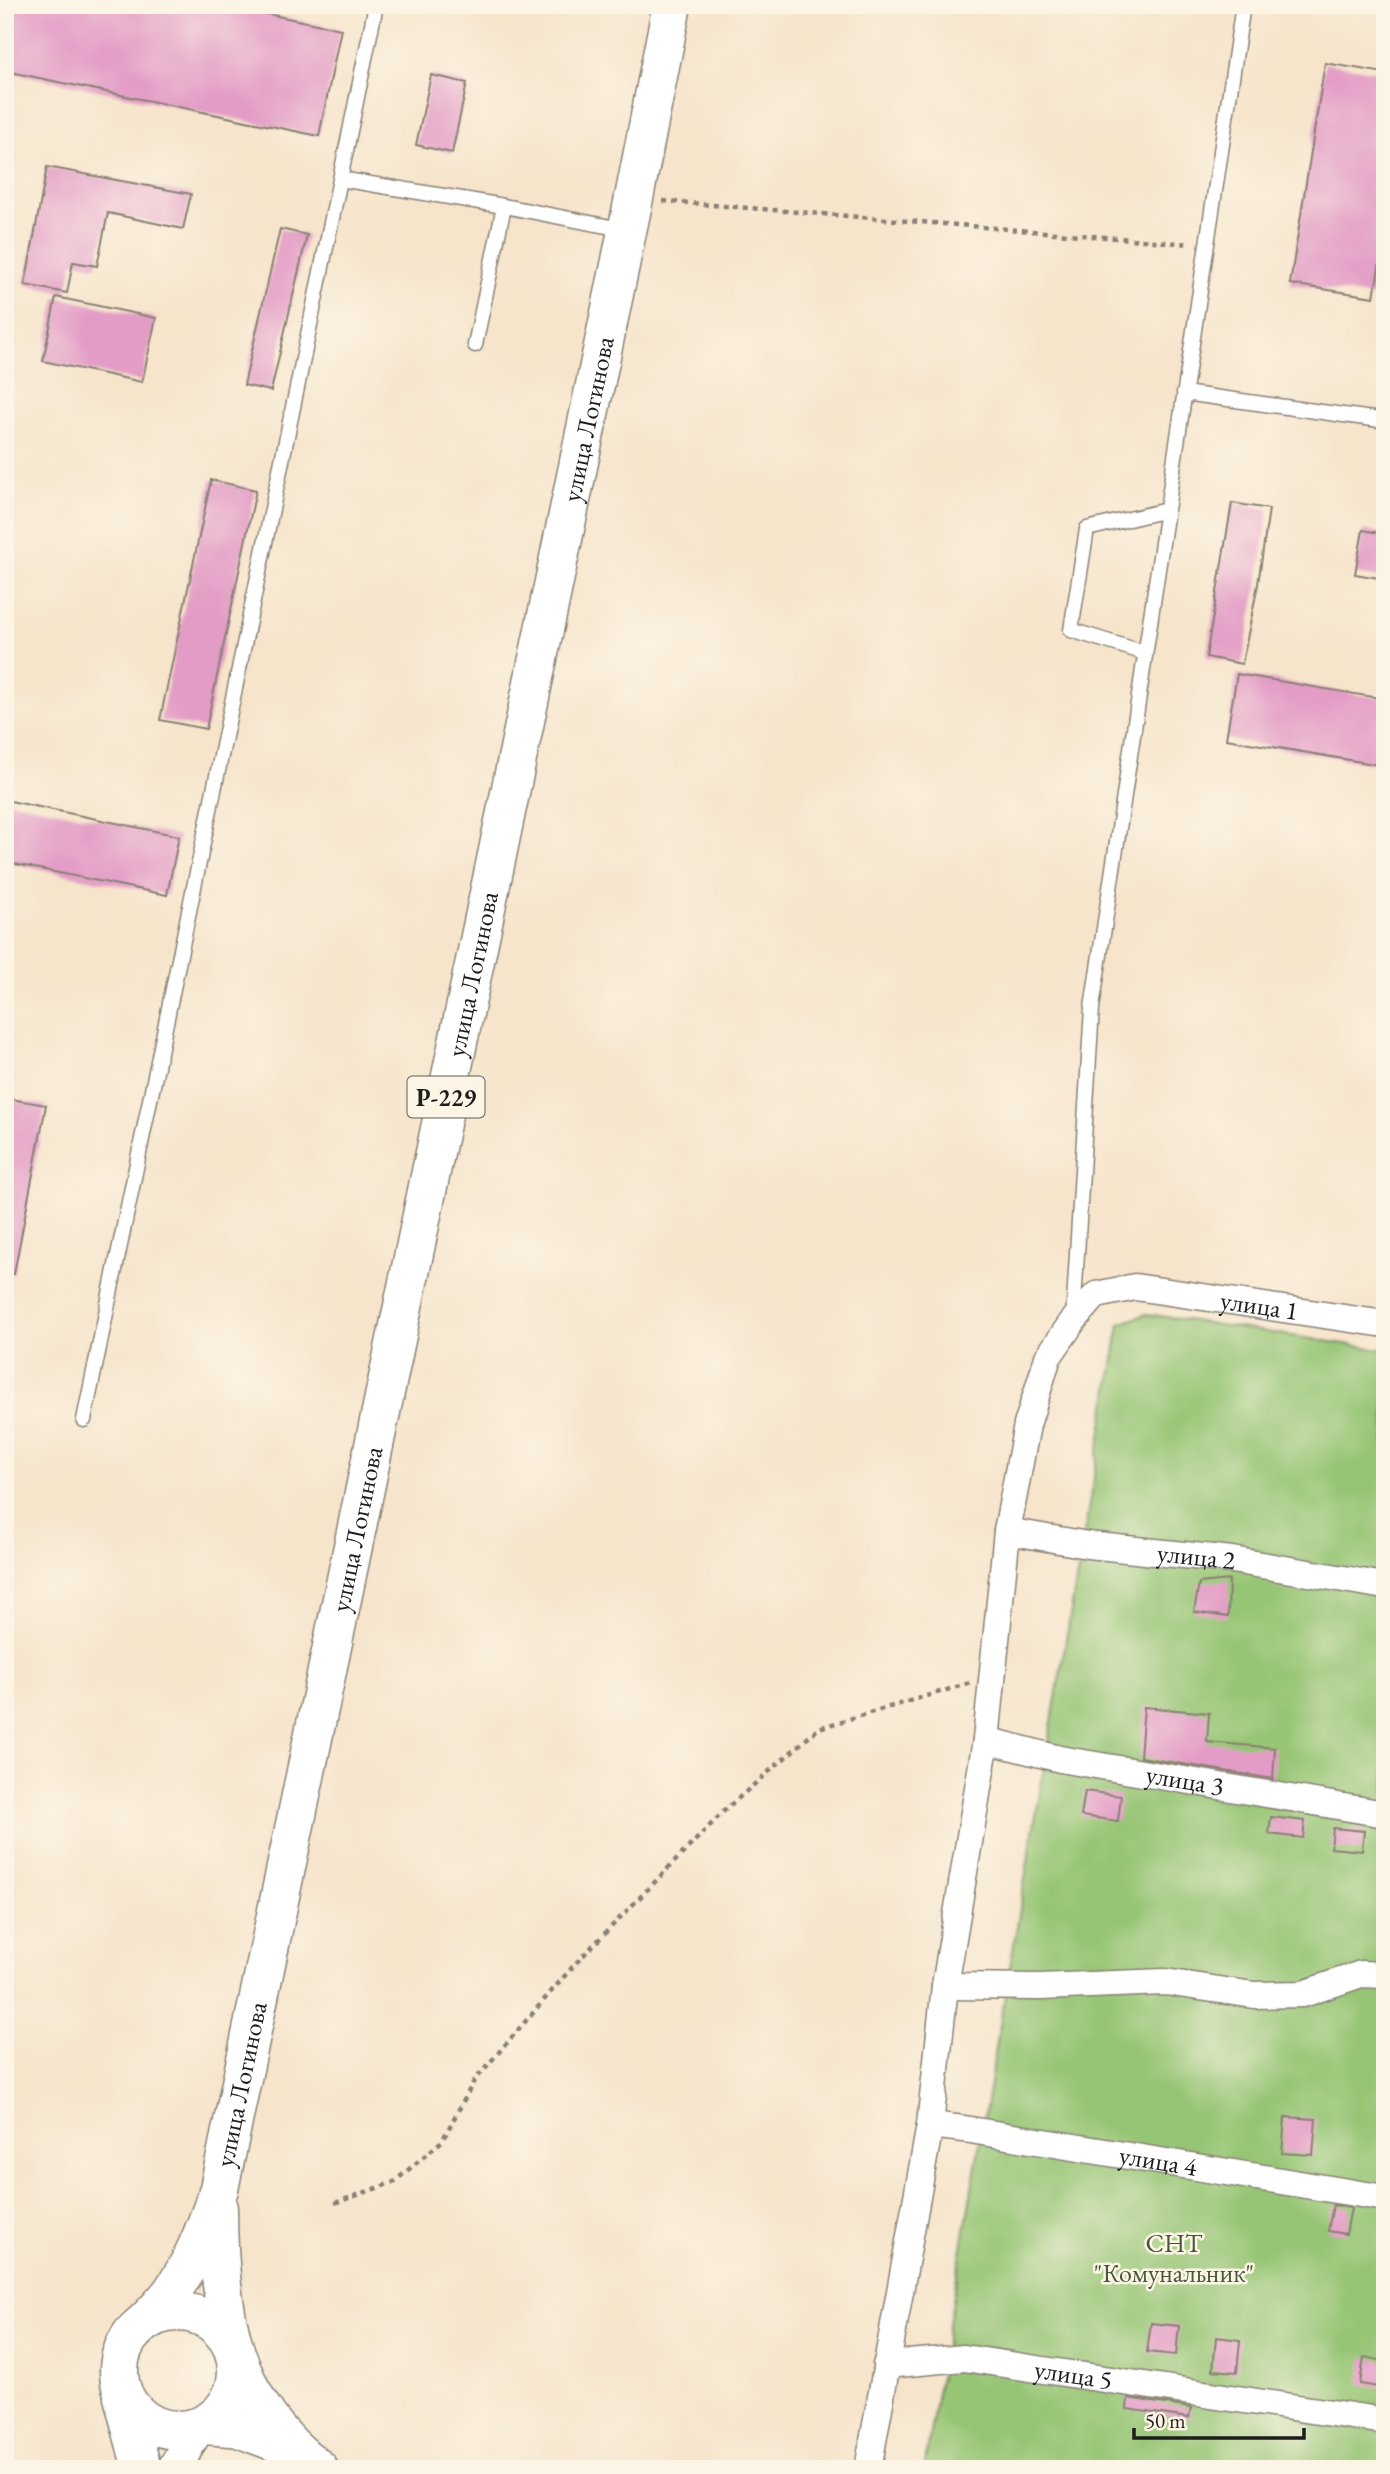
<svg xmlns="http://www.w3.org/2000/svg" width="1390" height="2474" font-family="'EB Garamond',serif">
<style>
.green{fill:#96c574;stroke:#597048;stroke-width:2}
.building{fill:#e39cc6}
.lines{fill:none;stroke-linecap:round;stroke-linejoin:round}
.service-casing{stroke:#898074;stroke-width:17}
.minor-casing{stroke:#898074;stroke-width:29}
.tertiary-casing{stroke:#898074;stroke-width:36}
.primary-casing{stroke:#898074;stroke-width:41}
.path{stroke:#898074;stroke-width:4.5;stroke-dasharray:5 5;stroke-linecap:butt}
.service{stroke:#fff;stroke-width:14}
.minor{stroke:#fff;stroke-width:26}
.tertiary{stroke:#fff;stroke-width:33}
.primary{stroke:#fff;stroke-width:38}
.labels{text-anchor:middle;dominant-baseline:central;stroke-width:5;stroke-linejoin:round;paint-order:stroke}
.shield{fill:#fcf5e5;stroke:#5f5d58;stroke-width:2}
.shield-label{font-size:24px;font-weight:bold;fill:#1c1c1c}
.street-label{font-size:26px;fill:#1c1c1c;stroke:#fcf5e5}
.park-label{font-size:26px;fill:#47573b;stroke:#fcf5e5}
</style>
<rect width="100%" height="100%" fill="#fcf5e5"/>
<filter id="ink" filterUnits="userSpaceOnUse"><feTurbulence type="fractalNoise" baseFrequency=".0143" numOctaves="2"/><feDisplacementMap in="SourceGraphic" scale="14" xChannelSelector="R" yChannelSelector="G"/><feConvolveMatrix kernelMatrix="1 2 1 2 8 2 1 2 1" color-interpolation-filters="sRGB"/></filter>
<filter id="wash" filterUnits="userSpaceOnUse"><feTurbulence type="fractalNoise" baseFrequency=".00686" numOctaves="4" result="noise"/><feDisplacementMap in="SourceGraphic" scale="28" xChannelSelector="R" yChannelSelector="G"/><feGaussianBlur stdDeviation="1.57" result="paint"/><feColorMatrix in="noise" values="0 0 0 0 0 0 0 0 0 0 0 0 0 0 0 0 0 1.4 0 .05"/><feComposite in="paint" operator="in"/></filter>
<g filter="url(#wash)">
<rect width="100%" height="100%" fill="#f6e4cb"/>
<!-- green -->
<path class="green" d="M1146,1314L1385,1350V2469H924L1120,1324Z"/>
<g id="blocks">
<!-- building -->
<path class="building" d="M5,5H223L341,29L319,136L5,71Z
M1325,63L1385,73V232L1374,297L1290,284Z
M431,75L467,83L452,153L416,145Z
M47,167L191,194L183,229L108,213L97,266L73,262L67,293L25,285Z
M280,229L307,235L271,391L244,385Z
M56,297L156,318L142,382L43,361Z
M211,480L256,490L206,729L160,720Z
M1232,503L1269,509L1258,584L1242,664L1206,657Z
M1363,530L1385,534V579L1355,574Z
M1237,674L1385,699V766L1226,739Z
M5,800L179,836L167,895L5,862Z
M5,1098L46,1105L14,1274L5,1273Z
M1229,1580L1228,1617L1194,1612L1199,1583Z
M1144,1707L1209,1713L1207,1742L1275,1748L1273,1779L1140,1757Z
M1085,1791L1121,1796L1118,1821L1081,1816Z
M1271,1817L1305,1821L1303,1838L1269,1834Z
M1333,1828L1364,1831L1362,1851L1331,1848Z
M1285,2117L1316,2119L1313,2155L1282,2153Z
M1333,2205L1351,2208L1346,2234L1328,2231Z
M1151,2323L1179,2326L1176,2355L1147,2352Z
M1216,2337L1240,2340L1237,2372L1213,2370Z
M1364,2357L1385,2361V2388L1360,2384Z
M1128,2398L1191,2408L1189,2418L1127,2409Z"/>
</g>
</g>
<g filter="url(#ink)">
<use href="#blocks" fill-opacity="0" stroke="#898074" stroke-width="2"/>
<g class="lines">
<defs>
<path id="service" d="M340,179L504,206L626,230
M475,345L504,206
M1184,393L1380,420
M1145,653L1071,630L1087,529L1167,510
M1073,1319L1092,1008L1243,5
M84,1420L376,5"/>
<g id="minor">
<path id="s1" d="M1007,1531L1088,1545L1232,1560L1385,1586"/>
<path id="s2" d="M986,1740L1060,1759L1385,1814"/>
<path d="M945,1986L1040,1987L1165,1982L1254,1995L1303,1994L1361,1974L1385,1975"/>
<path id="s3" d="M930,2125L964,2129L1385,2198"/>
<path id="s4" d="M886,2365L964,2358L1385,2421"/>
<path id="s5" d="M868,2469L930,2125L945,1986L986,1740L1007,1531L1027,1425L1048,1357L1073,1321L1096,1295L1135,1287L1385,1324"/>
</g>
<path id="tertiary" d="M174,2469L198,2427L237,2430L297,2453"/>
<g id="primary">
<path d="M218,2208C218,2311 232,2405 319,2469"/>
<circle cx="178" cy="2371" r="59"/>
<path id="s6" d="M131,2335C145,2321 161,2307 173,2290C194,2260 207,2224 219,2189L634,198L672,5"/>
<path d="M123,2397L142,2469"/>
</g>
</defs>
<!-- service casing -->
<use href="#service" class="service-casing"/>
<!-- minor casing -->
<use href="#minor" class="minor-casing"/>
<!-- tertiary casing -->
<use href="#tertiary" class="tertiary-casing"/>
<!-- primary casing -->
<use href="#primary" class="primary-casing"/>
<!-- path -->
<path class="path" d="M663,201L1191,244
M335,2203L394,2182L442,2141L474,2081L575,1964L726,1809L819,1728L970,1683"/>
<!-- service -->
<use href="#service" class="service"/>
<!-- minor -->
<use href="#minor" class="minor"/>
<!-- tertiary -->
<use href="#tertiary" class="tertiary"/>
<!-- primary -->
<use href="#primary" class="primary"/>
</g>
</g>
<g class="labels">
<!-- shield labels -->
<rect class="shield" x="407.5" y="1076.5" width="77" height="41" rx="5"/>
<g class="shield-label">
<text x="446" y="1097">Р-229</text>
</g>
<!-- street labels -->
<g class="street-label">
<text stroke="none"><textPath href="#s6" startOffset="1981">улица Логинова</textPath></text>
<text stroke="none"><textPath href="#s6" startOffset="1414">улица Логинова</textPath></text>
<text stroke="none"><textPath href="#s5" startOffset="1372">улица 1</textPath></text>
<text stroke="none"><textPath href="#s6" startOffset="847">улица Логинова</textPath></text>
<text stroke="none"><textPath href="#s1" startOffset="191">улица 2</textPath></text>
<text stroke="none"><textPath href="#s2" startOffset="203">улица 3</textPath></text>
<text stroke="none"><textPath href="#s6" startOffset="280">улица Логинова</textPath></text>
<text stroke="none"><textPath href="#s3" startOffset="231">улица 4</textPath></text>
<text stroke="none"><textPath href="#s4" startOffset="189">улица 5</textPath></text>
</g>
<!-- park labels -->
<g class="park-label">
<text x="1174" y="2243">СНТ<tspan x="1174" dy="30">"Комунальник"</tspan></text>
</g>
</g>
<!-- margin -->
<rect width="1390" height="2474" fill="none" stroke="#fcf5e5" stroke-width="28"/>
<!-- scale -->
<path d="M1134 2428v10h170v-10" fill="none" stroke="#1c1c1c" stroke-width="3.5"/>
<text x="1145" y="2428" font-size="21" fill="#1c1c1c" stroke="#fcf5e5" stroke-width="5" paint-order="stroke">50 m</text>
</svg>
